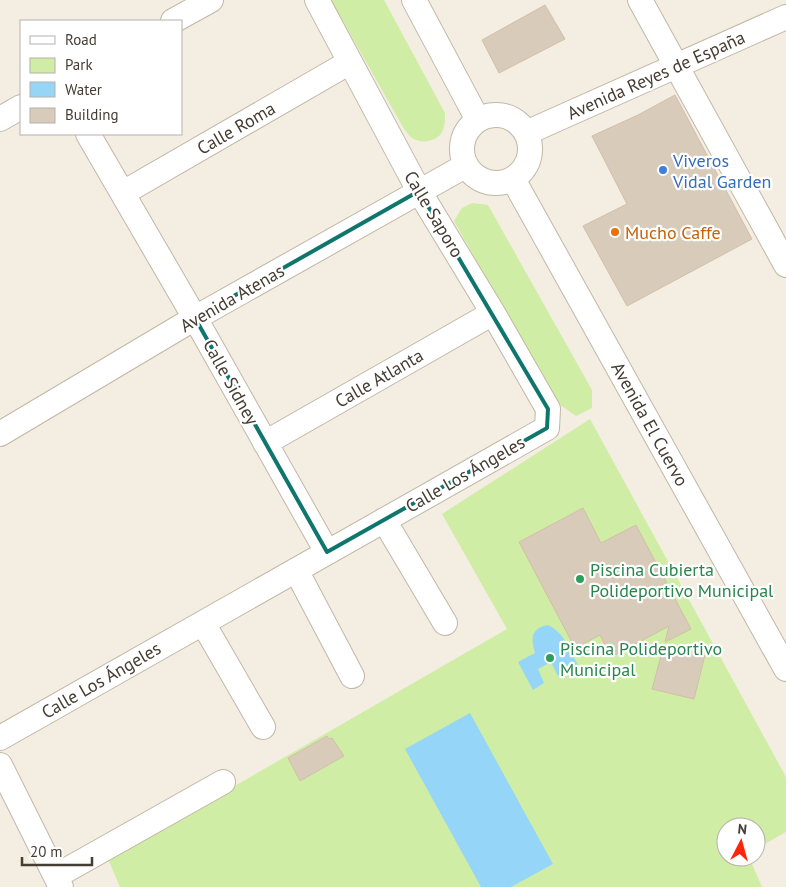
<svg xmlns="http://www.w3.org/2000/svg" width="786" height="887" font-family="'PT Sans',sans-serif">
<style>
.green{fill:#d0eda5}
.water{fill:#95d5f8}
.building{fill:#d9cbb9;stroke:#d1bfa8}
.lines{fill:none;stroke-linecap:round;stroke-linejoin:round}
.minor-casing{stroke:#c2b7a6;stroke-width:26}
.minor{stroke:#fff;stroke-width:24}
.marked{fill:none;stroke:#0f766e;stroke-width:4;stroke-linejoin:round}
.shop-dot{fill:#3f7fe0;stroke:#fff;stroke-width:2}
.food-dot{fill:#e8710a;stroke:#fff;stroke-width:2}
.leisure-dot{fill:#2e9e5b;stroke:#fff;stroke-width:2}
.labels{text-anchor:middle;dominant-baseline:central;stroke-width:4.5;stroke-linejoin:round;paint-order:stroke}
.street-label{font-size:18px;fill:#453c32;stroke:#fff}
.shop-label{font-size:18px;fill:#366cbe;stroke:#fff;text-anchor:start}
.food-label{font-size:18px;fill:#c56008;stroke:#fff;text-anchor:start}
.leisure-label{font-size:18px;fill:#27864d;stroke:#fff;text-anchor:start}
</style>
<rect width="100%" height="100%" fill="#f3ede2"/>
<!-- green -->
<path class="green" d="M331,0H384L445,113C445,127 444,138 428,141C424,142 416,141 412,138C409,136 407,132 404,129Z
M472,203L488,205L592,390V408L576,416L556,402L454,221L462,208Z
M590,419L786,777V832L756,849V827H726V857H749L762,887H120L108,859L507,629L442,514Z"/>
<!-- water -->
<path class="water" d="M548,625C564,632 570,651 578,665L558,676L551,662L538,669L544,683L533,690L518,662L535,653C531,638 530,629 548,625Z
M470,713L553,864L511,887H481L405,749Z"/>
<!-- building -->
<path class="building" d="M545,5L565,39L499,73L482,40Z
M675,95L752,239L627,306L583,226L627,204L592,136L638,115Z
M583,508L601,543L636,525L691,629L665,642L669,626L611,657L600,635L575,648L519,542Z
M664,645L705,655L694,699L652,689Z
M327,736L329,739L332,738L344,756L300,781L288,758Z"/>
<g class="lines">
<defs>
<path id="minor" d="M414,0L478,120
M640,0L786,265
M173,21L211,0
M462 149a34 34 0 1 1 68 0a34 34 0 1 1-68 0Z
M0,119L21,107
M526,133L786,17
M88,134L195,318L327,552
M513,179L786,669
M123,193L350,62
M0,434L195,318L465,166
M265,443L493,313
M384,520L445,623
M296,570L352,676
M203,623L263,727
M0,738L547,428L548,409L493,313L419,191L317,0
M0,765L61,887
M56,876L223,782"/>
</defs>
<!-- minor casing -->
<use href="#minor" class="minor-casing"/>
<!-- minor -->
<use href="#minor" class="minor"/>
</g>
<!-- marked area -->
<path class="marked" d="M419,191L548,409L547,428L327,552L195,318Z"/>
<!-- markers -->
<circle class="shop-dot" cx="663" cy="170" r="5"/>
<circle class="food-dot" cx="615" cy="232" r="5"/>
<g class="leisure-dot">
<circle cx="580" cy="579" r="5"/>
<circle cx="550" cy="658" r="5"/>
</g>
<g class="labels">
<!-- street labels -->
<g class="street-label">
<text transform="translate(656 75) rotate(-24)">Avenida Reyes de España</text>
<text transform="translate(236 128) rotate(-30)">Calle Roma</text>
<text transform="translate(434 214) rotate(59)">Calle Saporo</text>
<text transform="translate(232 298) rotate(-30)">Avenida Atenas</text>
<text transform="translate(379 378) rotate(-30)">Calle Atlanta</text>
<text transform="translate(231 382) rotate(61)">Calle Sidney</text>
<text transform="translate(650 424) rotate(61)">Avenida El Cuervo</text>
<text transform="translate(465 474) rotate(-30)">Calle Los Ángeles</text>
<text transform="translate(101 680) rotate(-30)">Calle Los Ángeles</text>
</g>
<!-- shop labels -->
<g class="shop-label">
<text x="673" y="160">Viveros<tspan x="673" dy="21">Vidal Garden</tspan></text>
</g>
<!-- food labels -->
<g class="food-label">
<text x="625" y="232">Mucho Caffe</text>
</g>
<!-- leisure labels -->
<g class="leisure-label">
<text x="590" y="569">Piscina Cubierta<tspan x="590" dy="21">Polideportivo Municipal</tspan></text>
<text x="560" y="648">Piscina Polideportivo<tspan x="560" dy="21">Municipal</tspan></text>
</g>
</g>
<!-- legend -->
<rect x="20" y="20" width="162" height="115" fill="#ffffff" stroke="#b5b1ad"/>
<rect x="30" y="36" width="25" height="8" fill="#ffffff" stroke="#b5b1ad"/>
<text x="65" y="45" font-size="15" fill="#453c32">Road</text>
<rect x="30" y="58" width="25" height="15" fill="#d0eda5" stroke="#b5b1ad"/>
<text x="65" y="70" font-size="15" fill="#453c32">Park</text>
<rect x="30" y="82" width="25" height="15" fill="#95d5f8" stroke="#b5b1ad"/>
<text x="65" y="95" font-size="15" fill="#453c32">Water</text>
<rect x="30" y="108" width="25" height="15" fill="#d9cbb9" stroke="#b5b1ad"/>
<text x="65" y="120" font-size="15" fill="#453c32">Building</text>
<!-- north arrow -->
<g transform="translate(741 842) rotate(6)"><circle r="24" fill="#ffffff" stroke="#b5b1ad"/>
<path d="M0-4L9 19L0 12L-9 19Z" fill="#ff250d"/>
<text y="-8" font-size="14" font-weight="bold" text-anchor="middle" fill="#453c32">N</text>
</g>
<!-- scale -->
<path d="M22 857v8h70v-8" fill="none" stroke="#453c32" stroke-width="2.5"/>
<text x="30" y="857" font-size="15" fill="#453c32" stroke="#ffffff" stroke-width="4" paint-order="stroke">20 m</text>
</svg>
